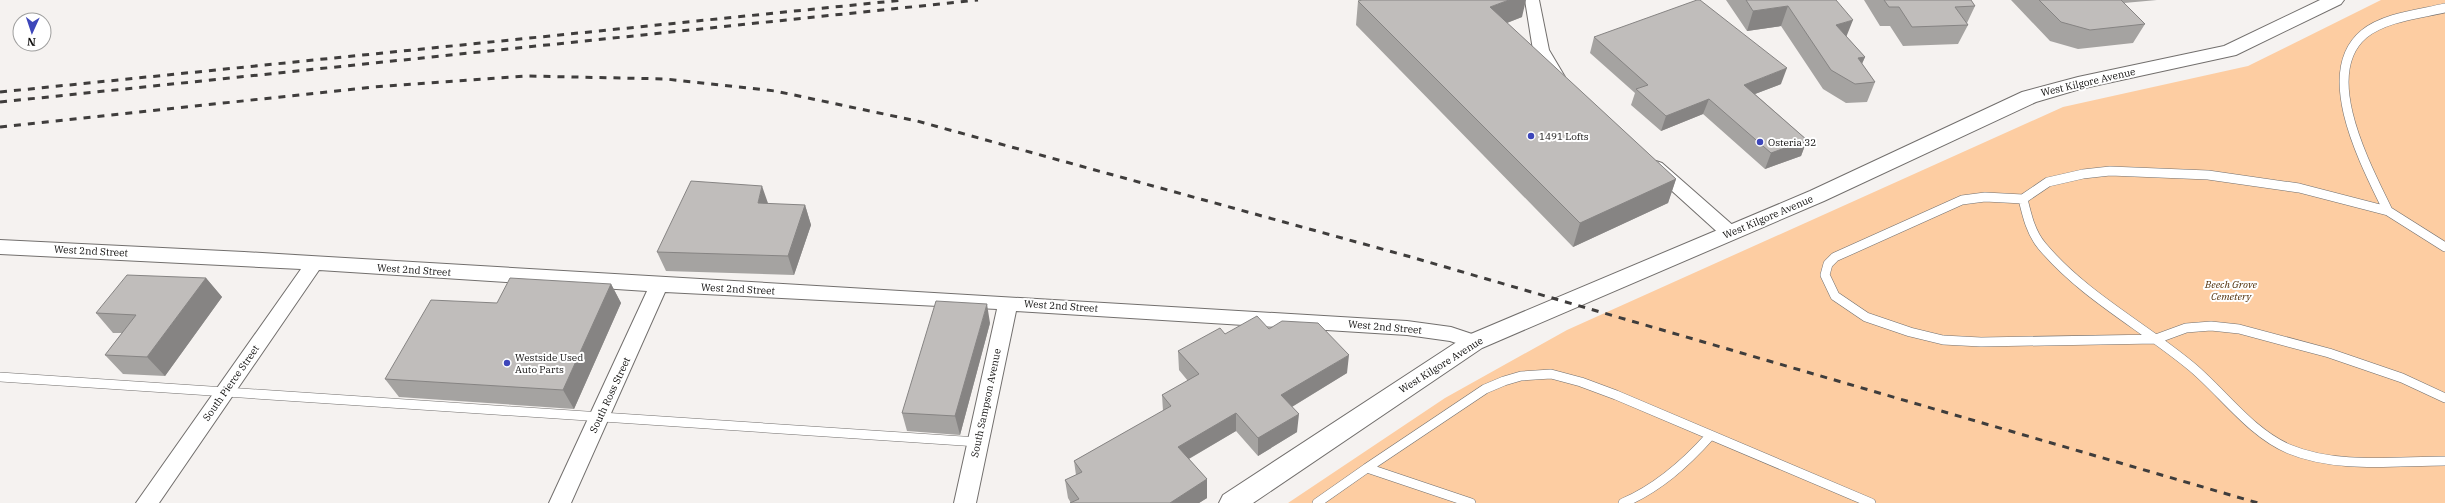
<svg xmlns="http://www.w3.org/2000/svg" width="2445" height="503" font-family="'IBM Plex Serif',serif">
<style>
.green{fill:#fdcda2}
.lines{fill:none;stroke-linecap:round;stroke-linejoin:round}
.lane-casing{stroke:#726f6d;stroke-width:10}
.street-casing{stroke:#726f6d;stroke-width:2}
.secondary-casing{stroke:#726f6d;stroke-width:2}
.lane{stroke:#fff;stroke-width:9}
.street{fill:#fff;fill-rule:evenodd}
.secondary{fill:#fff;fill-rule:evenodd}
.rail{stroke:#3f3d3c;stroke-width:3;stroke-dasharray:7 7;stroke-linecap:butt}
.wall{fill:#a5a3a1}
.shaded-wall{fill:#868483}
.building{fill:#c0bdbb;stroke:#868483}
.poi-dot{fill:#3d46ba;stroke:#fff;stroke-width:1.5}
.labels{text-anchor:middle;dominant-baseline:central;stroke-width:4;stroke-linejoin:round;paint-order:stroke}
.street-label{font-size:10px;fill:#0f0e0d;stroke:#fff}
.poi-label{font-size:10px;fill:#0f0e0d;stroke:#fff;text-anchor:start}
.park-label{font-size:10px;font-style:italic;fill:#4e2d07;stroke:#fff}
</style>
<rect width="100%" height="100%" fill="#f5f2f0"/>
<!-- green -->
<path class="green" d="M2381,0H2445V503H1288L1445,398L1567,330L2063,107L2248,66Z"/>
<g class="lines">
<defs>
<path id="lane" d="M2023,199C2027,216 2031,233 2042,246C2084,296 2143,326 2192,367C2223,393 2251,433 2289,449C2337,469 2395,461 2445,461
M2388,211C2367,167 2316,74 2364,34C2385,17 2420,14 2445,8
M2445,247L2388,211L2299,188L2208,175L2110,171L2083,174L2048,182L2023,199L1985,197L1962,200L1835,257L1828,264L1825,275L1835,296L1866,317L1910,332L1943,340L1981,342L2156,339L2186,328L2211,326L2239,329L2329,353L2402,378L2445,398
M0,377L978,442
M1367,468L1485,389L1504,381L1521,376L1551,374L1581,382L1616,395L1871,503
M1317,503L1367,468L1471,503
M1623,503C1658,488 1685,464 1710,436"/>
<path id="street" d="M1525,0H1539L1549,50L1565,77L1563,81H1551L1533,50Z
M1656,161L1662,163L1736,228L1739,233L1736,238L1730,239L1724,238L1650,171L1648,167L1650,163Z
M0,240L244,252L1407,321L1451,327L1481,337L1484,342L1481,347L1474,349L1450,341L1407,335L1016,311L976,503H954L997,309L665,292L571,503H549L647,291L319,270L159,503H136L301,269L0,254Z"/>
<path id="secondary" d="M2320,0H2344L2341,4L2236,55L2080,89L2036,102L1824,201L1482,348L1253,503H1219L1223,495L1466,336L1810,191L2022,92L2078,77L2224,46Z"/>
</defs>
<!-- lane casing -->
<use href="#lane" class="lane-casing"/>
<!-- street casing -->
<use href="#street" class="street-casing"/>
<!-- secondary casing -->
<use href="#secondary" class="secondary-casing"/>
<!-- lane -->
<use href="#lane" class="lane"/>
<!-- street -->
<use href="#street" class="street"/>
<!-- secondary -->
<use href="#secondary" class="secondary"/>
<!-- rail -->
<path class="rail" d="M0,92L903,0
M0,102L978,0
M0,127L373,87L527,76L666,79L775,91L917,121L1411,257L2258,503"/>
</g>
<!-- wall -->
<path class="wall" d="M1726,0H1836L1846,36L1865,57L1862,64L1875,82L1867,102L1846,103L1823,89L1781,26L1747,31Z
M1864,0H1971L1975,6L1967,23L1968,25L1958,44L1903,46L1890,26H1880Z
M2011,0H2157L2124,3L2145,24L2133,43L2078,49L2050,41Z
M1358,1L1522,17L1507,23L1676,179L1668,203L1573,247L1356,25Z
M1594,37L1781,84L1755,94L1807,140L1801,156L1765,169L1703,114L1661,131L1631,105L1635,93L1590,53Z
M768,204L805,205L811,225L794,275L666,271L657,252Z
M206,278L222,297L165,376L123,374L105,355L122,333H113L96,313Z
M611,284L621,303L574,409L399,397L385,379L497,303Z
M990,323L960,435L907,431L902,413Z
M1269,329L1347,373L1292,407L1297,432L1258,456L1236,431L1189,459L1207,479V498L1199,503H1070H1071L1068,498L1065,480L1076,475L1074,461L1163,411L1162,395L1188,381L1179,370L1178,351L1225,334Z"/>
<!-- shaded-wall -->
<path class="shaded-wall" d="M1509,0H1526L1522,17L1486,31L1490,7Z
M1788,6L1781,26L1747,31L1753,11Z
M1853,20L1845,40L1836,25Z
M1865,57L1856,76L1858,58Z
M1787,68L1781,84L1739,100L1744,85Z
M1709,99L1703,114L1661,131L1666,116Z
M1807,140L1801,156L1765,169L1771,153Z
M1676,179L1668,203L1573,247L1580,223Z
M762,186L769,206L758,203Z
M805,205L811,225L794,275L788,256Z
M206,278L222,297L165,376L147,357Z
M611,284L621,303L574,409L563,390Z
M987,304L990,323L960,435L955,416Z
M1349,355L1347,373L1280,414L1281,395Z
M1236,413V431L1178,465V447Z
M1299,414L1297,432L1258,456V438Z
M1207,479V498L1199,503H1170Z"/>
<!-- building -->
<path class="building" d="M1362,0H1509L1490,7L1676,179L1580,223L1358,1Z
M1697,0H1700L1787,68L1744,85L1807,140L1771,153L1709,99L1666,116L1636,89L1648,85L1594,37Z
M1746,0H1836L1853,20L1836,25L1865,57L1858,58L1875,82L1855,84L1831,70L1788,6L1753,11Z
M1884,0H1971L1975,6L1955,7L1968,25L1912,27L1899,7H1889Z
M2039,0H2121L2145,24L2090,30L2061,22Z
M691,181L762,186L758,203L805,205L788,256L657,252Z
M127,275L206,278L147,357L105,355L136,315L96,313Z
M510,278L611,284L563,390L385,379L431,300L497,303Z
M936,301L987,304L955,416L902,413Z
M1257,316L1269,329L1282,321L1318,323L1349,355L1281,395L1299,414L1258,438L1236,413L1178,447L1207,479L1170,503H1070L1079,499L1065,480L1082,472L1074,461L1171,406L1162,395L1199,374L1178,351L1220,328L1225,334Z"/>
<!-- markers -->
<g class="poi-dot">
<circle cx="1531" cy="136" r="4"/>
<circle cx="1760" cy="142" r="4"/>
<circle cx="507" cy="363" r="4"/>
</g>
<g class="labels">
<!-- street labels -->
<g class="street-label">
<text transform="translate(2088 82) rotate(-13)">West Kilgore Avenue</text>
<text transform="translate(1768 217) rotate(-23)">West Kilgore Avenue</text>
<text transform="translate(91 251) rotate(3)">West 2nd Street</text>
<text transform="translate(414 270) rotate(4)">West 2nd Street</text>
<text transform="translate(738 289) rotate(3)">West 2nd Street</text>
<text transform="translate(1061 306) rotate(4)">West 2nd Street</text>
<text transform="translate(1385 327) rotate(5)">West 2nd Street</text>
<text transform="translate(1441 365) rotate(-32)">West Kilgore Avenue</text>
<text transform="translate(231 383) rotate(-55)">South Pierce Street</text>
<text transform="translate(610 395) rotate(-65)">South Ross Street</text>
<text transform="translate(986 403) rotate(-78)">South Sampson Avenue</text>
</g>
<!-- poi labels -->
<g class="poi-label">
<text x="1539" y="136">1491 Lofts</text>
<text x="1768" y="142">Osteria 32</text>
<text x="515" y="357">Westside Used<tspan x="515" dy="12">Auto Parts</tspan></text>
</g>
<!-- park labels -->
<g class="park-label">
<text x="2231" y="284">Beech Grove<tspan x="2231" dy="12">Cemetery</tspan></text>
</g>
</g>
<!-- north arrow -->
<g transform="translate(32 32) rotate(183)"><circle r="19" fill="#ffffff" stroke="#9f9f9e"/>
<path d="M0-3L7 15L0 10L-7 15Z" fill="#3d46ba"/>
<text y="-6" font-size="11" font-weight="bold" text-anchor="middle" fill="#0f0e0d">N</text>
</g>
</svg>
